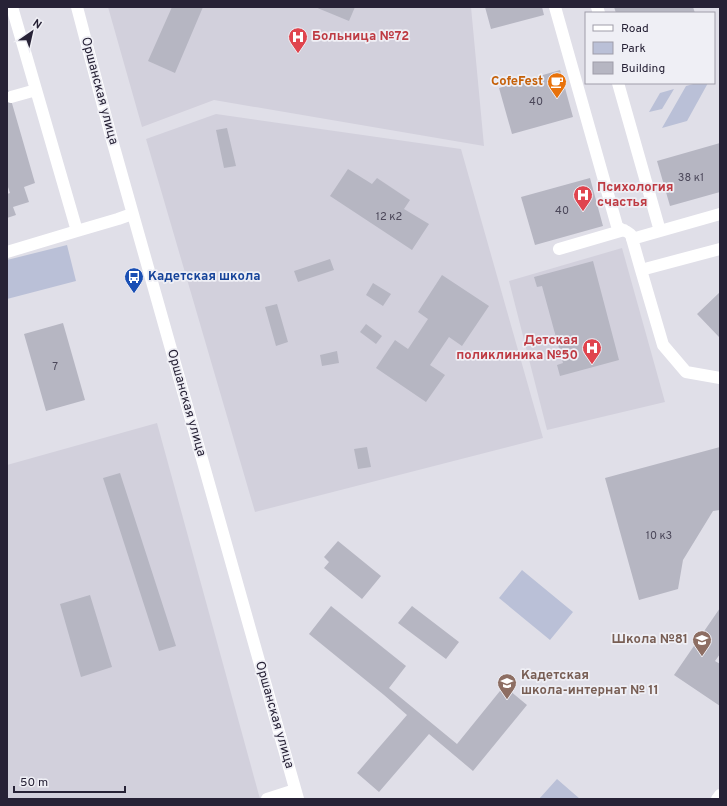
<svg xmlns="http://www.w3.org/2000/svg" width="727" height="806" font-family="Overpass,sans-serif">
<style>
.built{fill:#d2d0dc}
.green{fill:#bac0d7}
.building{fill:#b6b6c2}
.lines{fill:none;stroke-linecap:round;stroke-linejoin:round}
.minor{stroke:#fff;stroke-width:12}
.labels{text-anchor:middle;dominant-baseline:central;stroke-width:3.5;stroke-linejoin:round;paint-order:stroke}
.number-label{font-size:11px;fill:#4b4759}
.health-label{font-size:13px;font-weight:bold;fill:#be3a42;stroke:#efeff5;text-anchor:start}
.food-label{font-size:13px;font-weight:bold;fill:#c56008;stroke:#efeff5;text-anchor:end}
.street-label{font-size:13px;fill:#272236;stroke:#efeff5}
.transit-label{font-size:13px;font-weight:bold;fill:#164399;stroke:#efeff5;text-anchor:start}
.education-label{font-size:13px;font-weight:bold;fill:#785e54;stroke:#efeff5;text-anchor:end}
</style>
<rect width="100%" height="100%" fill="#e0dfe8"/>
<!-- built -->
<path class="built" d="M108,7H471L484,146L214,100L142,127Z
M216,114L461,149L543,438L255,512L146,139Z
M622,248L665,402L547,430L509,281Z
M157,423L260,799H7V465Z"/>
<!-- green -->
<path class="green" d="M697,83H708L687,121L662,128L686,86Z
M674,89L662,109L649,112L660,93Z
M67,245L76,281L7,299V260Z
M522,570L573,612L550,640L499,598Z
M557,779L580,799H539Z"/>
<!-- building -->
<path class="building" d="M172,7H203L175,73L148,61Z
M315,7H355L349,21Z
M485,7H542L544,15L491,29Z
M614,7H693L695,13H616Z
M560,70L573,117L512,134L499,88Z
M7,86L35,183L24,187L29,202L13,207L16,215L7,218V194L10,193L7,184Z
M227,128L236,166L224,168L216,130Z
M720,143V192L670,206L657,161Z
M348,169L372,184L377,178L410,200L404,209L429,224L412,250L330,196Z
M590,178L603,226L535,245L521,197Z
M330,259L334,270L298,282L294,271Z
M593,261L619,360L560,376L557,365L563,363L542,286L537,287L534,277Z
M442,275L489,306L462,346L449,337L430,365L445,375L426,402L376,368L395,340L408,349L428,319L418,312Z
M373,283L391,294L383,306L366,295Z
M720,292V336L719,337L697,314Z
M277,304L288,342L276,346L265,307Z
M63,323L85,400L46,411L24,334Z
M366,324L382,336L376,344L360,332Z
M337,351L339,363L322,366L320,355Z
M367,447L371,467L358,469L354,449Z
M720,447V510L713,511L683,560L678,589L639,600L605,478Z
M120,473L176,646L159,651L103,478Z
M338,541L381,576L362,599L324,568L329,562L324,557Z
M90,595L112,667L81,677L60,604Z
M331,606L406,666L389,688L457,744L504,686L527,705L473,771L429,734L379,792L357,773L407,715L384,695L309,634Z
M412,606L459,642L446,659L398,623Z
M720,608V654L715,661L720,664V706L674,675Z"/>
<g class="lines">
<!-- minor -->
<path class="minor" d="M12,7L77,231L118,219L132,214
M77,7L112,140L298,799
M555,7L617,226C621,231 627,230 631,235L641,270
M597,7L599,13
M618,83L660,231
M11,97L36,90
M632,239L720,214
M559,249L624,230
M720,249L641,270L663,345L686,372L720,378
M7,252L77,231
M267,799L295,790
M717,799L720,795"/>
</g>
<!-- icons -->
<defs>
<symbol id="hospital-pin" viewBox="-11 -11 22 30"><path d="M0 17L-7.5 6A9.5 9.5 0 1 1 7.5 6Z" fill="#e0444e" stroke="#efeff5"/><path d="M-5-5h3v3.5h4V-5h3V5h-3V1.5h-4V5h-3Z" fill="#fff"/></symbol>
<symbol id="cafe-pin" viewBox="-11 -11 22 30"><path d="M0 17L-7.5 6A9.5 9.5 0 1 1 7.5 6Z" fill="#e8710a" stroke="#efeff5"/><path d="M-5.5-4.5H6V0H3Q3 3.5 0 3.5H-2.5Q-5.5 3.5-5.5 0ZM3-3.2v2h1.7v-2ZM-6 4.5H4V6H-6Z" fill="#fff"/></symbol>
<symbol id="bus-pin" viewBox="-11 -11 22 30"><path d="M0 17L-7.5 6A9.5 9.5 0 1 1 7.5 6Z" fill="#1a4fb4" stroke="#efeff5"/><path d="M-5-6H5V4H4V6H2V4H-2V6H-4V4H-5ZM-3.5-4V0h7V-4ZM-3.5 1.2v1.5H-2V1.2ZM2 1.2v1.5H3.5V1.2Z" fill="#fff"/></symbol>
<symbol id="school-pin" viewBox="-11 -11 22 30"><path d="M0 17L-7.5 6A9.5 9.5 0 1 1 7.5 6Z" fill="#8d6e63" stroke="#efeff5"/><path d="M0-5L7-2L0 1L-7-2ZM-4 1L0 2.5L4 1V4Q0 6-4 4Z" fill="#fff"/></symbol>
</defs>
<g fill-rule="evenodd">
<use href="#hospital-pin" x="287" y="26" width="22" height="30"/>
<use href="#cafe-pin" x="546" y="71" width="22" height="30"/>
<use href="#hospital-pin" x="572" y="184" width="22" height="30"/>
<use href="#bus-pin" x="123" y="266" width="22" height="30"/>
<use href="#hospital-pin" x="581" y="337" width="22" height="30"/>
<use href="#school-pin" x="691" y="629" width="22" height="30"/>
<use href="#school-pin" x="496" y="672" width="22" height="30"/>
</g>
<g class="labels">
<!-- number labels -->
<g class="number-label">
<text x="536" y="102">40</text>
<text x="691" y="178">38 к1</text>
<text x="562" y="211">40</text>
<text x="389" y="217">12 к2</text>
<text x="55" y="367">7</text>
<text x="659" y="536">10 к3</text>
</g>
<!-- health labels -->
<g class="health-label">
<text x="312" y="37">Больница №72</text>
<text x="597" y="188">Психология<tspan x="597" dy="15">счастья</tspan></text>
<text x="578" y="341" text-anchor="end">Детская<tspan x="578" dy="15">поликлиника №50</tspan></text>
</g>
<!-- food labels -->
<g class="food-label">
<text x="543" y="82">CofeFest</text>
</g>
<!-- street labels -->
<g class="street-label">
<text transform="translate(99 91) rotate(75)">Оршанская улица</text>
<text transform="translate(186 403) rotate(74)">Оршанская улица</text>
<text transform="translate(274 715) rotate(74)">Оршанская улица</text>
</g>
<!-- transit labels -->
<g class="transit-label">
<text x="148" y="277">Кадетская школа</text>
</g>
<!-- education labels -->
<g class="education-label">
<text x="688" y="640">Школа №81</text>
<text x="521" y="676" text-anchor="start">Кадетская<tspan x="521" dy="15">школа-интернат № 11</tspan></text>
</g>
</g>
<!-- border -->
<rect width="727" height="806" fill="none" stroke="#272236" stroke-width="16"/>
<!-- legend -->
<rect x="585" y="12" width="130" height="72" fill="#efeff5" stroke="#9f9da9"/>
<rect x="593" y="25" width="20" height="6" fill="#ffffff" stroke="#9f9da9"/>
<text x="621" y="32" font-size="12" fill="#272236">Road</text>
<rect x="593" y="42" width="20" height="12" fill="#bac0d7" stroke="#9f9da9"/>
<text x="621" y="52" font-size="12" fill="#272236">Park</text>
<rect x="593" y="62" width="20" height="12" fill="#b6b6c2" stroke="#9f9da9"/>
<text x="621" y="72" font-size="12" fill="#272236">Building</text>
<!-- north arrow -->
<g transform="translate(32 32) rotate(34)" stroke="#efeff5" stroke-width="3" paint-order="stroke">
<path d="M0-3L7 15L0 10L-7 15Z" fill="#272236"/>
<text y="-6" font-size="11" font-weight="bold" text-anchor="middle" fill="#272236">N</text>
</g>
<!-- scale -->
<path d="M14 786v6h111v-6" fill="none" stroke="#272236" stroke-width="2"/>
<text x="20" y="786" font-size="12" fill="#272236" stroke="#efeff5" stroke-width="3" paint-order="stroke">50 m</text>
</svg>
